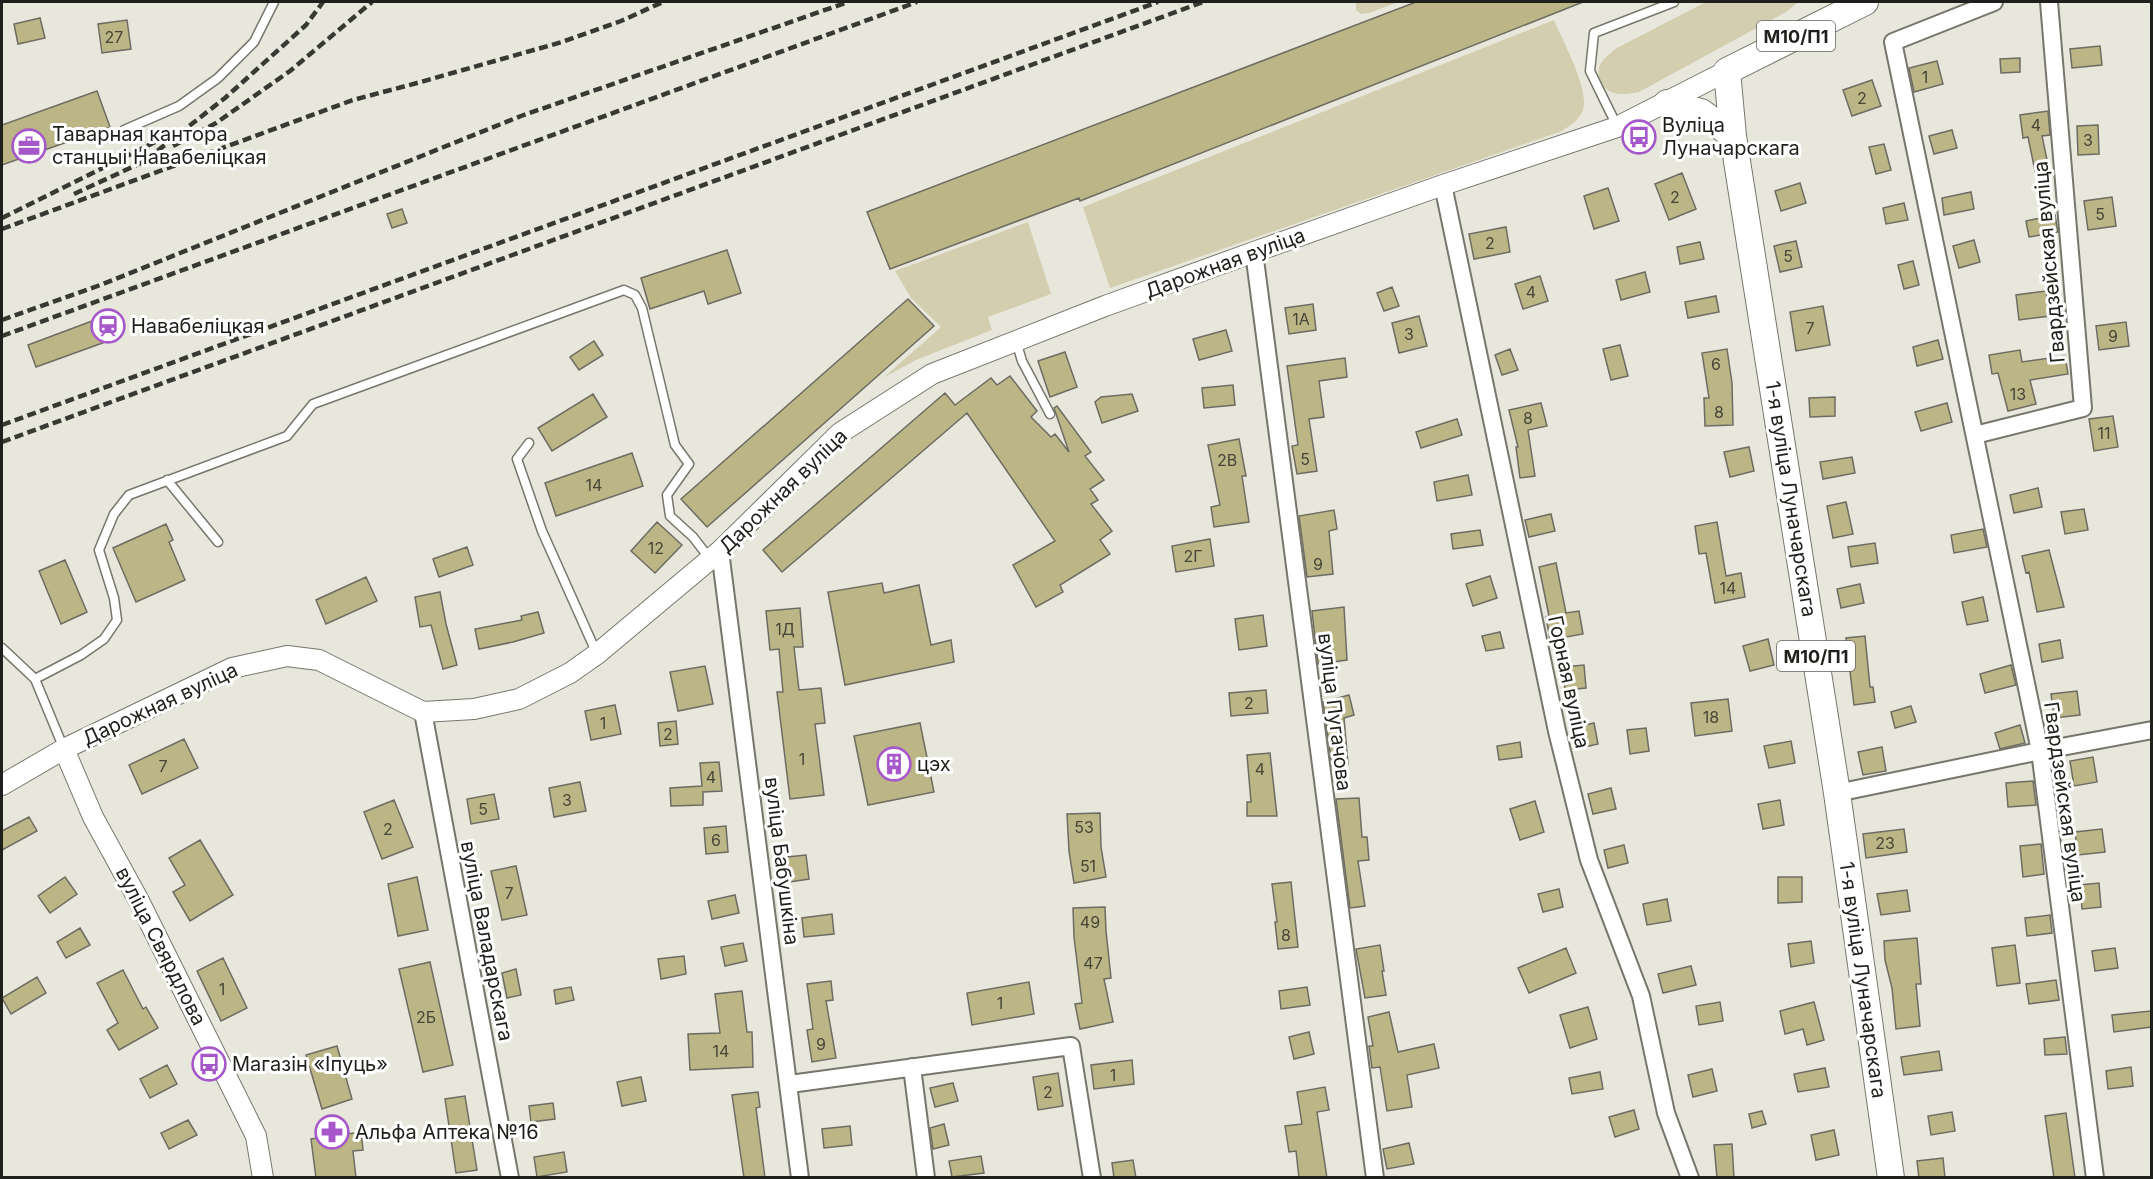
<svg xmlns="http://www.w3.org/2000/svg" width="2153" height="1179" font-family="Inter,sans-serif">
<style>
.green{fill:#d2ceaf}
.building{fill:#bcb687;stroke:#6d6c62;stroke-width:1.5}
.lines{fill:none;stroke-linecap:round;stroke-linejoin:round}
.service-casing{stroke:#77766c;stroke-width:11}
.minor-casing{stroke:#77766c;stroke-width:20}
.tertiary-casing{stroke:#77766c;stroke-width:22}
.primary-casing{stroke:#77766c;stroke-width:28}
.service{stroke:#fff;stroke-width:8}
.minor{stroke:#fff;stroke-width:16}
.tertiary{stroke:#fff;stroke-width:20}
.primary{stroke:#fff;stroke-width:26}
.rail{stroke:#393934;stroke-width:4.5;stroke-dasharray:9 4.5;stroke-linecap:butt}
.labels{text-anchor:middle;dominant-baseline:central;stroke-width:6;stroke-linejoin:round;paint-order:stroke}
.number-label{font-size:16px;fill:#464536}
.shield{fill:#fff;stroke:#62625f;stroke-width:1.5}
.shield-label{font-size:18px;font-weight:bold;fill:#1f1f1b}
.poi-label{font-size:20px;fill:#1f1f1b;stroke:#fff;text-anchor:start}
.street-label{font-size:20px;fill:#1f1f1b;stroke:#fff}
</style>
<rect width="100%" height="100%" fill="#e8e7dc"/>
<!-- green -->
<path class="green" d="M1356,2H1398L1369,13L1361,14L1356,10Z
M1706,2H1798L1786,12L1639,92C1625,95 1607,97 1601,81C1599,77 1598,72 1599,67C1602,59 1609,55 1615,49Z
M1554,20C1562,40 1592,93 1582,112C1578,121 1569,126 1562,131L1110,288L1083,207Z
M1028,222L1051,294L988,317L992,330L916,360L883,378L941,327L911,298L895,271Z"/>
<!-- building -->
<path class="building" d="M1416,2H1583L1080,201L1079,198L890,269L867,212Z
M40,18L45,38L18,44L14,24Z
M127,20L131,49L102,53L98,24Z
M2100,46L2102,65L2072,68L2070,49Z
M2020,58V72L2001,73L2000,59Z
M1937,61L1943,84L1914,92L1909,68Z
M1872,80L1881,106L1852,116L1843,90Z
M97,91L110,127L2,165V125Z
M2048,111L2050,135L2042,136L2049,169L2035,171L2028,137L2023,138L2020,115Z
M2098,125L2099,154L2078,155L2077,126Z
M1952,130L1957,148L1934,154L1929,136Z
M1884,144L1891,170L1876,174L1869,147Z
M1682,173L1696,209L1669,220L1655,184Z
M1800,183L1806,203L1781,211L1775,191Z
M1608,188L1619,221L1594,229L1584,196Z
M1971,192L1974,209L1944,215L1942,198Z
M2112,197L2116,226L2088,230L2084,201Z
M1904,203L1908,220L1886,224L1883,208Z
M402,209L407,223L392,228L387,214Z
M2055,215L2058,232L2029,237L2026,221Z
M1506,227L1510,252L1474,259L1469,234Z
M1974,240L1980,262L1959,268L1953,246Z
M1796,241L1802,267L1780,272L1774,246Z
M1700,242L1704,259L1680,264L1677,247Z
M727,250L741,293L708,304L704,291L650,309L641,278Z
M1913,261L1919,285L1904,289L1898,265Z
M1645,272L1650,292L1621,300L1616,280Z
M1540,276L1548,301L1523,309L1515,284Z
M1392,287L1399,306L1384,311L1377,293Z
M2046,291L2050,316L2019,320L2016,295Z
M1716,296L1719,312L1688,318L1685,302Z
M908,299L934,326L707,527L681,499Z
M1313,304L1316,330L1289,334L1285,308Z
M1823,306L1830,345L1796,351L1790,312Z
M1419,316L1427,346L1399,353L1392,323Z
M100,318L108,341L36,367L28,345Z
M2126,322L2129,346L2099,350L2096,326Z
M1226,330L1232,351L1199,360L1193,339Z
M1938,340L1943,359L1917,366L1913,347Z
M594,341L603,355L579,370L570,357Z
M1620,345L1628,376L1611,380L1603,349Z
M1510,349L1518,370L1502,375L1495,355Z
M1727,349L1732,383L1733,425L1705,426L1704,398H1709L1702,353Z
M2020,350L2022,362L2065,356L2068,374L2030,380L2036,404L2008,411L1998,373L1992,374L1989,355Z
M1065,352L1077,387L1050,397L1038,361Z
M1345,358L1347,377L1319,381L1324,417L1309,419L1317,471L1297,474L1292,446L1298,445L1287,366Z
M1010,376L1037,411L1031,417L1051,437L1055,434L1069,452L1054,408L1057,406L1091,452L1085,456L1104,480L1090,489L1098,500L1091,504L1112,531L1100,540L1110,554L1060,585L1063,592L1036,607L1013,565L1055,541L967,413L782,572L763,550L945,393L955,405L991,378L997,385Z
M1233,385L1235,405L1204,408L1202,388Z
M593,394L607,417L552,451L538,428Z
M1132,394L1138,411L1102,423L1095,402L1101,397Z
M1835,397V416L1810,417L1809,398Z
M1541,403L1547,426L1528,430L1535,476L1520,478L1516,447H1518L1509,410Z
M1947,403L1952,422L1921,431L1915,412Z
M2113,416L2118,447L2094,451L2089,419Z
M1457,419L1462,435L1421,448L1416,432Z
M1239,439L1246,476H1242L1249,522L1214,527L1211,507L1220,505L1208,445Z
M1749,447L1754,471L1730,477L1724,452Z
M632,453L643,486L556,516L545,483Z
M1852,457L1855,473L1823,479L1820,462Z
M1468,475L1472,495L1437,501L1434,482Z
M2038,488L2042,507L2014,513L2010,495Z
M1846,502L1853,534L1833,538L1827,506Z
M2084,509L2088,530L2065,534L2061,512Z
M1334,510L1337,529L1329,531L1333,574L1307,577L1299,516Z
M1551,514L1555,531L1529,537L1525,520Z
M657,522L682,545L655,573L631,551Z
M1717,522L1726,576L1741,573L1745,597L1715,603L1706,553L1699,554L1695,526Z
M166,524L173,540L169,542L185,580L136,602L113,548Z
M1983,529L1987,547L1954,553L1951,535Z
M1480,530L1483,545L1453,549L1451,534Z
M1210,539L1214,566L1176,572L1172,546Z
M1875,543L1878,563L1851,567L1848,547Z
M467,547L473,565L439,577L433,559Z
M2049,550L2064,607L2037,612L2029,572L2026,573L2022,556Z
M65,560L87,612L61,624L39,571Z
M1556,563L1566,613L1579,611L1583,634L1550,640L1546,617L1549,616L1539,567Z
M1490,576L1497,598L1473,606L1466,584Z
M366,577L377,601L326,624L316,600Z
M882,583L884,593L919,585L931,645L951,640L954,662L845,685L828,592Z
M1860,584L1864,603L1841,608L1837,589Z
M440,592L446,624L457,665L443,669L431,625L420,627L415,597Z
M1983,597L1988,621L1967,625L1962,602Z
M1344,607L1347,660L1318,664L1312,611Z
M800,608L803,647H794L799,690L821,688L825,723L815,724L824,795L790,799L777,692H783L779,649L770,650L766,611Z
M538,612L544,633L513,642L479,649L475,629L522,620L521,616Z
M1263,615L1267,646L1239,650L1235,619Z
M1500,632L1504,648L1486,651L1482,636Z
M1865,636L1870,687H1873L1875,702L1854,705L1846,638Z
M1768,639L1774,665L1750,671L1743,646Z
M2060,640L2063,658L2042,662L2039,644Z
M1584,665L1586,688L1565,690L1563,667Z
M2011,665L2016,685L1985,693L1980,674Z
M705,666L713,704L678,711L670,672Z
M1266,690L1268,713L1231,716L1229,693Z
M2077,691L2080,715L2054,718L2051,694Z
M1349,695L1354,715L1344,718L1348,764L1332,766L1323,702Z
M1728,699L1732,731L1695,736L1691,703Z
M615,705L621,734L591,740L585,711Z
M1911,706L1916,722L1895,728L1891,712Z
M676,721L678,744L660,746L658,723Z
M920,723L934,792L868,805L854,736Z
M1594,723L1598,744L1576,749L1571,728Z
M2020,725L2025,743L2000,749L1995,733Z
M1646,728L1649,751L1630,754L1627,730Z
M184,739L198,768L142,794L129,765Z
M1791,741L1795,763L1769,768L1764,746Z
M1520,742L1522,757L1499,760L1497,746Z
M1882,747L1886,771L1863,775L1858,752Z
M1270,753L1277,816H1247V802H1251L1247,755Z
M2093,757L2097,782L2074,786L2070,761Z
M719,762L722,791L703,792V805L671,806L670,788L702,786L700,763Z
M2033,781L2036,805L2008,807L2006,783Z
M580,782L586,811L554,817L549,788Z
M1611,788L1616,809L1593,814L1588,794Z
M494,794L499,819L471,824L467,799Z
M1359,798L1362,837H1367L1369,860L1358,861L1365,906L1350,908L1336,799Z
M394,800L413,847L382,859L364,812Z
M1780,800L1784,825L1763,829L1758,804Z
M1535,801L1544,832L1520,840L1510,809Z
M1100,813L1101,847L1106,877L1074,883L1069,851L1067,814Z
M29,817L37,831L2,850V831Z
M726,826L728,852L706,854L704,828Z
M1904,829L1907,852L1866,858L1863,834Z
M2102,829L2105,852L2078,855L2075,832Z
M200,840L233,895L190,921L173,892L185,885L169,858Z
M2041,844L2044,874L2023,877L2020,846Z
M1624,845L1628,863L1608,868L1604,850Z
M806,855L809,879L790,882L787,857Z
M516,866L527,915L502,920L491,871Z
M65,877L77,894L50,913L38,896Z
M417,877L428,930L398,936L388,884Z
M1778,877H1802V902L1778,903Z
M1291,882L1298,947L1278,949L1275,922H1277L1272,884Z
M2099,883L2101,907L2082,909L2080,885Z
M1559,889L1563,907L1543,912L1538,894Z
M1907,890L1910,911L1881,915L1877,894Z
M735,895L739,913L712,919L708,901Z
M1667,899L1671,921L1647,925L1643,904Z
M1105,907L1106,931L1111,978L1104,979L1113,1022L1080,1029L1075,1004L1082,1003L1074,937L1073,908Z
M832,914L834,934L804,937L802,918Z
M2050,915L2052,933L2027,936L2025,918Z
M80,928L90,945L66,958L57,942Z
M1917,938L1921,984H1916L1920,1026L1896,1029L1892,988L1885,960L1884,941Z
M1811,941L1814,963L1791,967L1788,944Z
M743,943L747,961L725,966L721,947Z
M1380,945L1384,971H1382L1386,995L1365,998L1356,949Z
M2015,945L2020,983L1997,986L1992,948Z
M1566,948L1576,973L1529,993L1518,968Z
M2115,948L2118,968L2095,971L2092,951Z
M684,956L686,974L661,979L658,959Z
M223,958L247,1008L221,1021L197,971Z
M430,962L453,1065L423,1072L399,969Z
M1691,966L1696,985L1663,993L1658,974Z
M516,969L521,995L507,998L502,973Z
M123,970L143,1009L146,1007L158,1028L119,1050L107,1030L118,1023L97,983Z
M37,977L46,993L11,1014L2,998Z
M2056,980L2059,1000L2029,1004L2026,984Z
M831,981L833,1000L826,1001L836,1058L812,1062L807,1030L813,1029L807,984Z
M1029,982L1034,1014L972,1025L967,993Z
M571,987L574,1000L556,1004L554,990Z
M1307,987L1310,1005L1281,1009L1279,991Z
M742,991L747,1032H752L753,1067L690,1070L688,1034L720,1033L715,994Z
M1720,1002L1723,1021L1699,1025L1696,1006Z
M1814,1002L1824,1040L1807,1045L1803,1029L1785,1034L1780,1011Z
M1588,1007L1597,1039L1570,1048L1560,1015Z
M2151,1011V1027L2114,1032L2112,1015Z
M1389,1012L1398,1052L1434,1044L1439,1068L1407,1075L1412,1107L1387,1111L1380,1067L1372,1068L1369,1046H1373L1368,1017Z
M1309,1032L1314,1054L1294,1059L1289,1037Z
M2065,1037L2067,1054L2045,1055L2044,1039Z
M337,1046L352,1099L322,1109L306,1055Z
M1939,1051L1942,1070L1904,1075L1901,1057Z
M1132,1060L1134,1084L1094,1089L1091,1065Z
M167,1065L177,1084L150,1098L140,1079Z
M2131,1067L2133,1086L2108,1089L2106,1071Z
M1825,1068L1829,1087L1798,1092L1794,1074Z
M1712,1069L1717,1091L1693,1097L1688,1075Z
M1600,1072L1603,1089L1572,1094L1569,1078Z
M1058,1073L1063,1106L1038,1110L1033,1077Z
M641,1077L646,1101L622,1106L617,1082Z
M953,1083L958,1101L935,1107L930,1088Z
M1325,1087L1329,1110L1317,1112L1327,1178H1299L1296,1151L1289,1152L1285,1126L1302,1124L1297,1092Z
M758,1092L760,1107L756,1108L765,1178H744L732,1095Z
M465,1096L477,1170L456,1173L445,1099Z
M553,1103L555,1119L531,1122L529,1106Z
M1634,1110L1639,1129L1615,1137L1609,1117Z
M1762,1111L1766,1124L1752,1128L1749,1114Z
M1952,1112L1955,1131L1931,1135L1928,1116Z
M2066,1113L2075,1178H2054L2045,1116Z
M188,1120L197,1135L169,1149L161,1133Z
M944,1124L949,1145L933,1149L930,1128Z
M850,1126L852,1145L824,1148L822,1129Z
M1834,1130L1839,1155L1816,1160L1811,1135Z
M361,1132L363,1150L353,1151L356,1178H316L311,1139Z
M1409,1143L1414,1164L1387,1169L1383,1149Z
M1732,1144L1734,1178H1717L1714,1145Z
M564,1152L567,1172L537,1177L534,1157Z
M981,1156L984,1173L952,1177L949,1161Z
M1943,1158L1945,1178H1919L1917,1161Z
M1133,1160L1136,1178H1114L1112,1163Z"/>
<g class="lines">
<defs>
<path id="service" d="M1617,126L1590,71L1594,33L1674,2
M124,130L179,106L218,78L254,42L274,2
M1016,341L1022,361L1050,414
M529,443L517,459L542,531L597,654
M167,480L218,542
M2,648L35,679
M64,749L35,679L81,655L104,639L117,620L114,598L99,550L114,514L129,495L287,436L313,404L624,290L635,295L642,308L675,445L689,464L667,495L670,516L693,537L710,559"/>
<path id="minor" d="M1994,2L1893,42L2040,751L2095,1178
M1443,185L1557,731L1589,860L1641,996L1666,1113L1690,1178
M1254,252L1375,1178
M1975,435L2083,408L2049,2
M720,551L800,1178
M423,712L510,1178
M1837,793L2040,751L2152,730
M912,1067L926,1178
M790,1084L1071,1046L1092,1178"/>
<path id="tertiary" d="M64,749L93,817L138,899L256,1136L263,1178
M2,785L64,749L232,668L287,656L319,660L423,712L474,709L519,699L570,673L597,654L720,551L840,433L932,374L1105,306L1254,252L1443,185L1617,127L1727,71"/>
<path id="primary" d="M1865,2L1727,71L1733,136L1837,793L1891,1178
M1667,103L1701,112L1733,136"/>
</defs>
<!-- service casing -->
<use href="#service" class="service-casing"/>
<!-- minor casing -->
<use href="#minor" class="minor-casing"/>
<!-- tertiary casing -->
<use href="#tertiary" class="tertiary-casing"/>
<!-- primary casing -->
<use href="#primary" class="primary-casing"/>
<!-- service -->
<use href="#service" class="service"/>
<!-- minor -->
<use href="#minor" class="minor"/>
<!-- tertiary -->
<use href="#tertiary" class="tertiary"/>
<!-- primary -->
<use href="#primary" class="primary"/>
<!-- rail -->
<path class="rail" d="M173,146L216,123L290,71L372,2
M74,194L143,162L225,98L306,25L323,2
M2,218L165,137
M2,229L353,100L417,83L562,42L621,21L663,2
M2,320L103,284L521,116L848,2
M2,336L917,2
M2,425L1158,2
M2,442L1203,2"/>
</g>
<!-- icons -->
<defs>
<symbol id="bus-ring" viewBox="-11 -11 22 22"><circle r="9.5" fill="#fff" stroke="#a657c9" stroke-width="1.5"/><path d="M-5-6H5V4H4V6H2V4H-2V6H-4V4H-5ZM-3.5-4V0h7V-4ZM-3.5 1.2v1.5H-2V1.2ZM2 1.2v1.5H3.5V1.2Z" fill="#a657c9"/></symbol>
<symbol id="office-ring" viewBox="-11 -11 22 22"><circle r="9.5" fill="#fff" stroke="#a657c9" stroke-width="1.5"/><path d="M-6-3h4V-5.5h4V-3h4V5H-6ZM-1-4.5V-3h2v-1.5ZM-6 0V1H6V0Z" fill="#a657c9"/></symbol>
<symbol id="station-ring" viewBox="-11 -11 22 22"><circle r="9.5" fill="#fff" stroke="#a657c9" stroke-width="1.5"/><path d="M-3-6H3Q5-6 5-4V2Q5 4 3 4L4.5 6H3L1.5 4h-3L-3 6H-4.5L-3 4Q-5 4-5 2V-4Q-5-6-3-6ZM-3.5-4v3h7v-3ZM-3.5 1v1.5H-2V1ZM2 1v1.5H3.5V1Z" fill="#a657c9"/></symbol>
<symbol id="building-ring" viewBox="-11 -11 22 22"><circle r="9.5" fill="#fff" stroke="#a657c9" stroke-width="1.5"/><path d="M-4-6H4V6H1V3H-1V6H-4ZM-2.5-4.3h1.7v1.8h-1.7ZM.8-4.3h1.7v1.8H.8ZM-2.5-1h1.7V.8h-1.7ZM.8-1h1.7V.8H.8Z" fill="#a657c9"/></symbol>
<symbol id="pharmacy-ring" viewBox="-11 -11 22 22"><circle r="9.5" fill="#fff" stroke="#a657c9" stroke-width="1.5"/><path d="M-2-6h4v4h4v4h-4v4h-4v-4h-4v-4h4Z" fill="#a657c9"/></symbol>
</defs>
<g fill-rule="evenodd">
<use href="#bus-ring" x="1620" y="118" width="38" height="38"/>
<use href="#office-ring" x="10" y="127" width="38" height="38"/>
<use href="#station-ring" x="89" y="307" width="38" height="38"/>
<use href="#building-ring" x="875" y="745" width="38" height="38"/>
<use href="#bus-ring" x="190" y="1045" width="38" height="38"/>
<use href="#pharmacy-ring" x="313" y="1113" width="38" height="38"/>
</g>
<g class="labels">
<!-- number labels -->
<g class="number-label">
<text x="114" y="37">27</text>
<text x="1925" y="77">1</text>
<text x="1862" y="98">2</text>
<text x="2036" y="125">4</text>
<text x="2088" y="140">3</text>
<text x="1675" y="197">2</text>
<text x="2100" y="214">5</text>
<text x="1490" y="243">2</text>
<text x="1788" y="256">5</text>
<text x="1531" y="292">4</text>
<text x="1301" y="319">1А</text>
<text x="1810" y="328">7</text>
<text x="1409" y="334">3</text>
<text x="2113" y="336">9</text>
<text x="1716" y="364">6</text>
<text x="2018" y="394">13</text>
<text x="1719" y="412">8</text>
<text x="1528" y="418">8</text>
<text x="2104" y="433">11</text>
<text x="1305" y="459">5</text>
<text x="1227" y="460">2В</text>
<text x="594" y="485">14</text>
<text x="656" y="548">12</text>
<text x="1193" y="556">2Г</text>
<text x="1318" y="564">9</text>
<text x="1728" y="588">14</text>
<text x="785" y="629">1Д</text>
<text x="1249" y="703">2</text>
<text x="1711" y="717">18</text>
<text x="603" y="723">1</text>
<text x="668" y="734">2</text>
<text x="802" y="759">1</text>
<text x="163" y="766">7</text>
<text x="1260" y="769">4</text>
<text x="711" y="777">4</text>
<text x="567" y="800">3</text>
<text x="483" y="809">5</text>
<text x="1084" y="827">53</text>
<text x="388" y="829">2</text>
<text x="716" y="840">6</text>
<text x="1885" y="843">23</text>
<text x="1088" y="866">51</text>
<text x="509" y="893">7</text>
<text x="1090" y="922">49</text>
<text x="1286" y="935">8</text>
<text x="1093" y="963">47</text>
<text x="222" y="989">1</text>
<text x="1000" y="1003">1</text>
<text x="426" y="1017">2Б</text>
<text x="821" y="1044">9</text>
<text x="721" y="1051">14</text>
<text x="1113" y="1075">1</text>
<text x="1048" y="1092">2</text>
</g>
<!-- shield labels -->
<g class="shield">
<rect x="1757" y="21" width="78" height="30" rx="4.5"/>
<rect x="1777" y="641" width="78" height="30" rx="4.5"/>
</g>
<g class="shield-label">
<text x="1796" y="36">М10/П1</text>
<text x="1816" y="656">М10/П1</text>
</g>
<!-- poi labels -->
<g class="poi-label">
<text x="1662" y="125">Вуліца<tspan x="1662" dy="23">Луначарскага</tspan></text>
<text x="52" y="134">Таварная кантора<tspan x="52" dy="23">станцыі Навабеліцкая</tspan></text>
<text x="131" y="326">Навабеліцкая</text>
<text x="917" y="764">цэх</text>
<text x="232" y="1064">Магазін «Іпуць»</text>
<text x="355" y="1132">Альфа Аптека №16</text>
</g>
<!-- street labels -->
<g class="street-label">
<text transform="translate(2049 262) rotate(-95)">Гвардзейская вуліца</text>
<text transform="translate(1225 263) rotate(-20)">Дарожная вуліца</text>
<text transform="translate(783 491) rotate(-44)">Дарожная вуліца</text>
<text transform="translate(1791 499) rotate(81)">1-я вуліца Луначарскага</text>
<text transform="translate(1569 682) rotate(78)">Горная вуліца</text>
<text transform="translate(160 704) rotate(-25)">Дарожная вуліца</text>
<text transform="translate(1335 712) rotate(83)">вуліца Пугачова</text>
<text transform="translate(2065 802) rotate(82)">Гвардзейская вуліца</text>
<text transform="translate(782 861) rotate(83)">вуліца Бабушкіна</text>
<text transform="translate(487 941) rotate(79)">вуліца Валадарскага</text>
<text transform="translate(161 946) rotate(63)">вуліца Свярдлова</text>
<text transform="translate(1863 980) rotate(82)">1-я вуліца Луначарскага</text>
</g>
</g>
<!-- border -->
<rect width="2153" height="1179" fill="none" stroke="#1f1f1b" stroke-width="6"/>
</svg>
